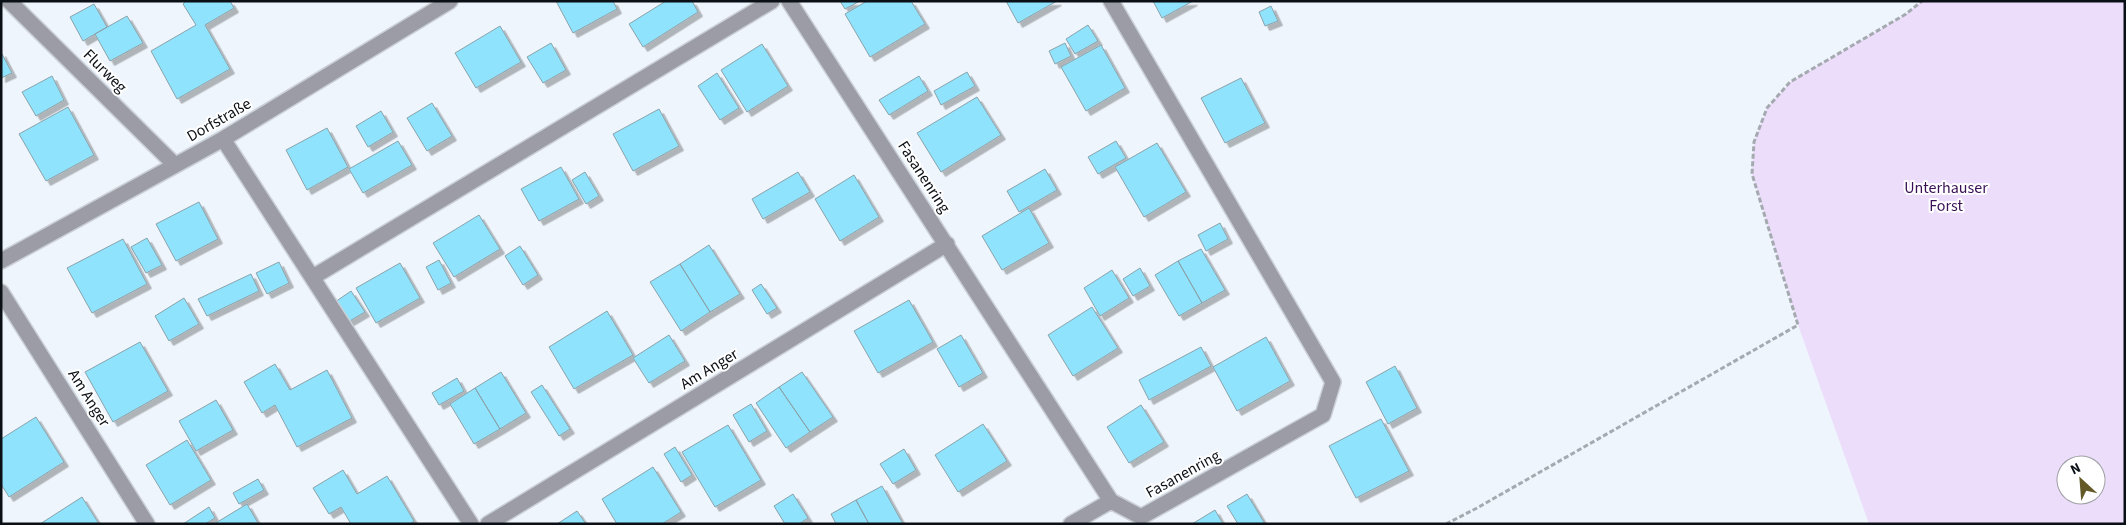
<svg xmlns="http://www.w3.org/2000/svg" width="2126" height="525" font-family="'Source Sans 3',sans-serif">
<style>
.green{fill:#ecddfb;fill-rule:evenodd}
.building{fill:#8fe3fc;stroke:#8aa2aa;filter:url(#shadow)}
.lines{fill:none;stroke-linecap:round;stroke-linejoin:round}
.minor-casing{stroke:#cbd0d7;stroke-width:18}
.path{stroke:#a4aab0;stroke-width:3;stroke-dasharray:5 2.5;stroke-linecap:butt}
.minor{stroke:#9b9ca5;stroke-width:15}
.labels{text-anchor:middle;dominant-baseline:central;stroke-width:4;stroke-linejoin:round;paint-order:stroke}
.street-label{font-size:16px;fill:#0b1016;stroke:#fff}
.park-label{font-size:16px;fill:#391055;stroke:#fff}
</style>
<defs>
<filter id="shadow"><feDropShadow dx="4.5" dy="4.5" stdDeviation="0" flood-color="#0004"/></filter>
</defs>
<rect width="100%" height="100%" fill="#eff5fc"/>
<!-- green -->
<path class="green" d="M1922,1H2125V524H1869L1798,325L1752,174L1754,142L1767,108L1790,82L1906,14ZM2066,465H2096V495H2066Z"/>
<!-- building -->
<path class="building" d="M186,1H230L234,8L205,25L230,69L177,99L151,51L196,25L183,4Z
M556,1H613L617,9L573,33Z
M666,1H692L698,12L643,47L629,24Z
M840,1H860L845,9Z
M867,1H911L925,24L870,57L845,14Z
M1006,1H1057L1018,23Z
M1153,1H1193L1162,18Z
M94,4L107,27L83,41L70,17Z
M1271,6L1278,21L1265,26L1259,12Z
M127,16L143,43L110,61L95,34Z
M1088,25L1098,41L1075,54L1066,39Z
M500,26L521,62L476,88L455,53Z
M551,43L566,70L543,83L527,57Z
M1065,43L1071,56L1055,64L1049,51Z
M762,44L788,86L747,112L721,70Z
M1101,45L1125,88L1086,111L1061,67Z
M1,52L12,73L1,78Z
M967,72L975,86L941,105L934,91Z
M717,73L739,108L720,120L698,86Z
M52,76L64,100L36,116L22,92Z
M919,76L928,91L889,115L879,100Z
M1241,78L1265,123L1225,143L1201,98Z
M977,97L1001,135L941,172L917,133Z
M432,103L452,136L427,151L407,118Z
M68,107L94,155L46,181L19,134Z
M659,109L679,146L633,171L613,134Z
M381,111L393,132L368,147L356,126Z
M327,128L348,167L307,190L286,150Z
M398,141L412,165L363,193L349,169Z
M1116,141L1126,158L1098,174L1088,157Z
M1157,143L1186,192L1144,217L1115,167Z
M561,167L579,199L539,221L521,189Z
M1045,169L1057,190L1019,212L1007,191Z
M585,172L599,196L586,204L572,180Z
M798,172L810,192L763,219L752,199Z
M854,175L879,217L840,241L815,199Z
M199,202L218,239L176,261L156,224Z
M1029,208L1049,243L1002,270L982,236Z
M479,215L500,249L454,277L433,243Z
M1220,223L1228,239L1206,251L1198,235Z
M147,238L162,265L146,273L131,247Z
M123,239L147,284L92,313L67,268Z
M709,245L740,294L710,312L680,264Z
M520,246L538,275L523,285L505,256Z
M1201,249L1225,290L1202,303L1178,261Z
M439,260L451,283L438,290L426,267Z
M1178,261L1202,303L1179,316L1155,275Z
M279,262L289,283L267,294L256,273Z
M400,263L420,298L376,323L356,288Z
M680,264L710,312L681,331L650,282Z
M1140,268L1150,286L1133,296L1123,279Z
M1112,270L1129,298L1100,316L1084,288Z
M251,274L259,291L207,316L198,299Z
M761,284L777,308L767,314L752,290Z
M351,291L365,312L348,322L335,302Z
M184,298L199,324L169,341L155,316Z
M909,300L933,342L878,373L854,331Z
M1092,307L1118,348L1073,376L1048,335Z
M607,311L633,355L574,389L549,347Z
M669,335L685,361L649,383L633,358Z
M961,335L983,373L959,387L937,349Z
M1266,337L1290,381L1237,411L1213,367Z
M140,342L168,391L113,422L85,372Z
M1201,347L1211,366L1149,400L1139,380Z
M275,364L290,390L327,370L352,418L297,447L275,405L262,413L244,382Z
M1395,366L1417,408L1388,424L1366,382Z
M501,372L526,413L500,429L475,388Z
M802,372L833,417L810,432L779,387Z
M457,378L464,391L439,405L432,393Z
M542,385L570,429L559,436L531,392Z
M779,387L810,432L786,448L756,403Z
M475,388L500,429L474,444L450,404Z
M216,400L233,430L196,451L179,421Z
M751,404L767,431L749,442L733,415Z
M1141,405L1164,442L1129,463L1107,427Z
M36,417L64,462L9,497L1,484V439Z
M1381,419L1409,471L1356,498L1329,446Z
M983,424L1007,461L958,492L935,455Z
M728,425L761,480L715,507L682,452Z
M187,440L211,480L170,505L146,465Z
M675,447L692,475L681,482L664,454Z
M904,449L916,470L893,484L880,464Z
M653,467L681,512L662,524H617L602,499Z
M343,470L357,494L387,476L414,521L410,524H351L341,507L329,514L313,488Z
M258,479L264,490L239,504L233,493Z
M882,486L903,524H869L856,500Z
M793,494L808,518L799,524H785L774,506Z
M1247,494L1265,524H1238L1227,506Z
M82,497L99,524H40Z
M856,500L869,524H836L831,514Z
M247,504L258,523L214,524Z
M209,507L215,518L205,524H183Z
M1215,510L1223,524H1192Z
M577,511L586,524H557Z"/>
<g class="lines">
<defs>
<path id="minor" d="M9,1L175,165
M789,1L1111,501L1141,517L1323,415L1333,382L1111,1
M223,139L471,524
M1,261L223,139L450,1
M313,277L772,1
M1,292L147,524
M488,524L947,244
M1071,524L1111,501"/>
</defs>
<!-- minor casing -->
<use href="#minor" class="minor-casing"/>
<!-- path -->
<path class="path" d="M1446,524L1477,508L1798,325L1752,174L1754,142L1767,108L1790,82L1906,14L1922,1"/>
<!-- minor -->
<use href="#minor" class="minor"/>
</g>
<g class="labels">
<!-- street labels -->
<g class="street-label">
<text transform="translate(105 71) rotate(45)">Flurweg</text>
<text transform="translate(219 120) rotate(-30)">Dorfstraße</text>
<text transform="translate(924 177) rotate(57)">Fasanenring</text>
<text transform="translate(709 369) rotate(-31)">Am Anger</text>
<text transform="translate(89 398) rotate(58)">Am Anger</text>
<text transform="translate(1183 474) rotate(-29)">Fasanenring</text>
</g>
<!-- park labels -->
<g class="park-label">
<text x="1946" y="188">Unterhauser<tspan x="1946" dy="18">Forst</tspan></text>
</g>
</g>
<!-- border -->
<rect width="2126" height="525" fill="none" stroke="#0b1016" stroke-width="5"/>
<!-- north arrow -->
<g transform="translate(2081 480) rotate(334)"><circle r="24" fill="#ffffff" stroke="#9d9fa2"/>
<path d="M0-4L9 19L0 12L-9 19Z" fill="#635a27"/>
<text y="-8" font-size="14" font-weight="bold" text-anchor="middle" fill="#0b1016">N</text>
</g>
</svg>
